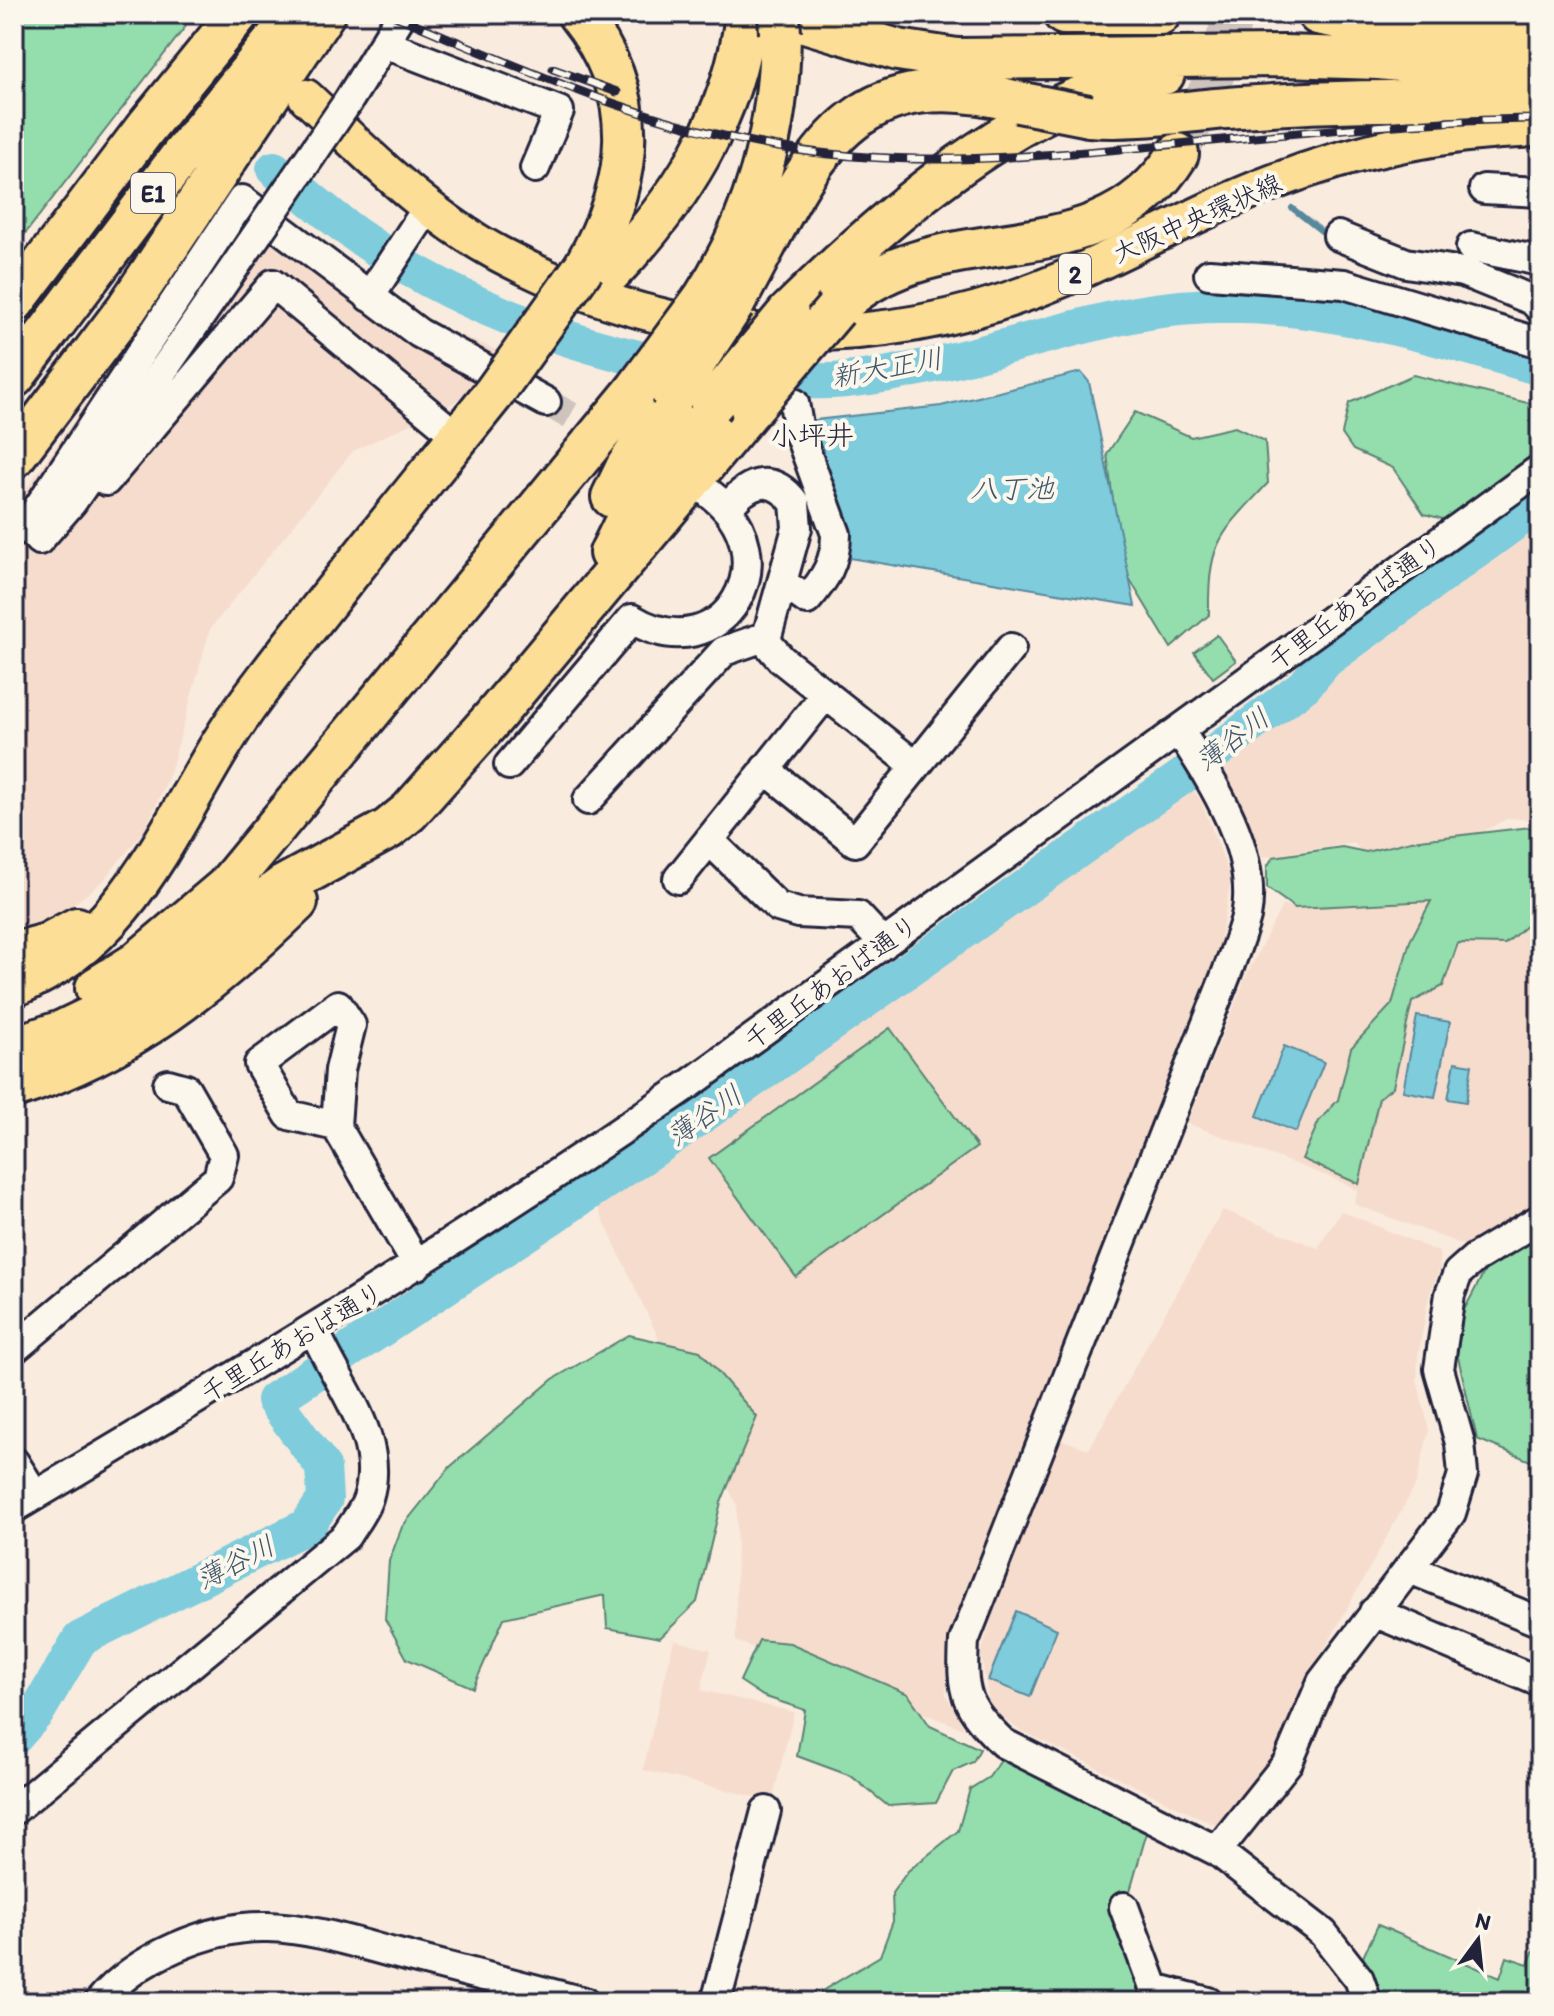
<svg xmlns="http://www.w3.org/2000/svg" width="1554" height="2016" font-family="Itim,'Klee One',sans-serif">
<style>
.built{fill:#f6dccd}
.green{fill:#94ddac;stroke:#5b8074;stroke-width:2}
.water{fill:#7eccdc;stroke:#59889c;stroke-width:2}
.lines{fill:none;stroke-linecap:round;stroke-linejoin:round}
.stream{stroke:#59889c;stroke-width:6}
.river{stroke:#7eccdc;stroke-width:36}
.minor-tunnel{stroke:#cec3bd;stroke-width:28;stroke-dasharray:28 14;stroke-linecap:butt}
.highway-tunnel{stroke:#cec3bd;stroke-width:40;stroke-dasharray:40 20;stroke-linecap:butt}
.minor-casing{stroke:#22223b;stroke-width:34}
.major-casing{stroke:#22223b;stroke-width:40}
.highway-casing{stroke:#22223b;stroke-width:46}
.minor{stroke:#fbf7ec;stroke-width:28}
.major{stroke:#fcde96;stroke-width:34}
.highway{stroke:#fcde96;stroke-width:40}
.rail-casing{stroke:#22223b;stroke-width:9}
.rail{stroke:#fbf7ec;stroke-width:6;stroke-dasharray:18;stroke-linecap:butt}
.minor-bridge-casing{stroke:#22223b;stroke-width:34;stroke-linecap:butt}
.highway-bridge-casing{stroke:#22223b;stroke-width:46;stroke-linecap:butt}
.minor-bridge{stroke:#fbf7ec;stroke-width:28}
.highway-bridge{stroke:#fcde96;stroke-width:40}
.labels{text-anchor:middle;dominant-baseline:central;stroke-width:8;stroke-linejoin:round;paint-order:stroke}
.shield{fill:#fbf7ec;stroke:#636270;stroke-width:2}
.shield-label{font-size:24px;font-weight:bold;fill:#22223b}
.street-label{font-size:26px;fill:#22223b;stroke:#fbf7ec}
.water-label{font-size:28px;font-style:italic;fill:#3e556b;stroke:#fbf7ec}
.neighbourhood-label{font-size:28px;fill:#22223b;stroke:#fbf7ec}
</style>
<rect width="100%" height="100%" fill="#f9ebde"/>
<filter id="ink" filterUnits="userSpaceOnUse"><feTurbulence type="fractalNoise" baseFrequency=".0125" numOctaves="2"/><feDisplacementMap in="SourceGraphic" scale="16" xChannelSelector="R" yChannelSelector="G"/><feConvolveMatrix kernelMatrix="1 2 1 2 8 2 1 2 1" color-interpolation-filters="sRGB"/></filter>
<g filter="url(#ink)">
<!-- built -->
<path class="built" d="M237,184L412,315L506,354L454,403L353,451L210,629L170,773L146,828L103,881L56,918L14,933V507Z
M1540,522V815L1532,820L1508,818L1451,849L1371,863L1354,843L1263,857L1217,758L1412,612Z
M1188,781L1202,803L1231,879L1214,976L949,1639L946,1694L964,1729L736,1641L737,1506L596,1204Z
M1540,870V1200L1469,1247L1354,1204L1358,1190L1332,1178L1187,1123L1246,976L1282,906Z
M1223,1210L1318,1248L1341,1211L1439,1252L1440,1268L1429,1296L1418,1356L1417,1380L1429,1430L1416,1484L1313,1670L1279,1754L1219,1827L1016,1728L990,1708L981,1654L993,1613L1059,1439L1089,1449Z
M674,1640L711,1650L701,1690L794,1712L772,1801L643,1770Z"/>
<!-- green -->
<path class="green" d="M14,14H170L186,26L14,248Z
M1413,375L1540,406V451L1450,521L1424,514L1393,468L1353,450L1342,434L1349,403Z
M1135,412L1191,437L1235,427L1265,441L1268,483C1220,535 1208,540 1209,615L1171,648L1121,565L1107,454Z
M1217,635L1236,661L1213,678L1194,652Z
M1540,826V926L1528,924L1505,944L1458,943L1443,986L1412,1002L1393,1087L1379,1098L1359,1184L1302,1159L1319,1121L1338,1100L1351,1048L1392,1004L1410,941L1431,901L1295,908L1267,888V867L1273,857L1342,847L1366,852L1411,841Z
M890,1028L977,1147L796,1277L709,1158Z
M1540,1236V1465L1477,1439L1457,1353L1464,1310L1490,1261Z
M629,1335L700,1351L757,1417L721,1502L697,1602L660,1638L607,1628L605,1595L504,1618L473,1688L407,1659L385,1619L389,1561L402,1527L450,1467L553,1379Z
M759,1640L790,1643L908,1694L930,1726L980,1749L973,1762L953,1771L936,1803L888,1806L851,1776L797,1756L805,1710L763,1696L740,1681Z
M1002,1759L1147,1832L1128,1898L1110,1906L1140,1996L1133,2002H817L822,1991L880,1956L893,1921L892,1893L908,1871L958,1831L970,1789L989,1777Z
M1378,1925L1500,1978L1507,1957L1528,1964L1540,1935V2002H1385L1363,1957Z"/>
<!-- water -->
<path class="water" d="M1081,372L1089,382L1135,606L850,558L802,428L806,421L941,406Z
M1417,1016L1450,1022L1435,1097L1403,1091Z
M1284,1046L1324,1062L1296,1132L1257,1116Z
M1455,1062L1472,1065L1466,1102L1448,1099Z
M1016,1611L1057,1629L1030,1697L988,1680Z"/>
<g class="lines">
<!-- stream -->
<path class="stream" d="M1292,208L1330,238"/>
<!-- river -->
<path class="river" d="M274,169C301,190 327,214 355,234C450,301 566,346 681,367
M755,378C785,380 816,383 846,380C944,370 1039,333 1136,314C1278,288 1405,328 1540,368
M14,1738L37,1712L80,1639L307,1526L325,1499L323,1467L274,1400L659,1146L1183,776L1305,685L1326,660L1540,504"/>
<!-- minor-tunnel -->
<path class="minor-tunnel" d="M546,402L615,441"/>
<!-- highway-tunnel -->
<path class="highway-tunnel" d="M1178,154L1211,85L1234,14"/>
<defs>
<path id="minor" d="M385,44L559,111L535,168
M347,103L402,14
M1484,189L1540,192
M256,236L72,502L39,540L26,526L242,200L419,333L546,402
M1338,236L1406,263L1463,272L1532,300L1540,308
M1471,247L1540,261
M1209,274L1344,284L1540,343
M369,297L428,207
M106,481L273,284L459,438
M729,507C749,480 773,474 795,503L797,528L767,636L768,644L781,659L916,766
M782,582L807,600C825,579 836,562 836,534L800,436L794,403
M1179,730C1212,781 1259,852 1246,917C1241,936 1233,956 1226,975L964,1641C961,1694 965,1706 1003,1743L1217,1851L1323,1933L1359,1979L1367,2002
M509,765L632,619C723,674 793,556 709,493
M765,769L855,842L1011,648
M588,800L724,651L767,636
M709,840L778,907L798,913L858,916L884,944
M678,879L826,694
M336,1126L289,1115L259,1064L338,1005L351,1025L340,1070L336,1126L417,1265
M14,1349L218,1178L224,1155L186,1089L168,1084
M14,1462L35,1495
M14,1508C244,1372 471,1235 691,1083L1540,469
M1410,1569L1540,1622
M1374,1612L1540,1682
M14,1810L346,1536C353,1524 364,1511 368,1498C387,1438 336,1384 315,1331
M1217,1851L1288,1762L1322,1682L1451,1513L1463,1474L1460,1443L1439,1369L1450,1294L1458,1273L1475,1258L1540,1219
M1124,1907L1154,1988L1208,2002
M99,2002C135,1958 211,1925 268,1927C310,1928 353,1942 394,1953C457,1969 520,1986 584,2002
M716,2002L766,1811"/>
<path id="major" d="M306,97C366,153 426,215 499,254C679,350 875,359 1063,279C1133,249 1200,210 1271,183C1358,149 1446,131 1540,129"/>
<path id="highway" d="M578,14C643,95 634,181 584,267
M778,14L898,50L957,59L1284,56L1379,59L1540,75
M1064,14H1160
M1318,14L1485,46
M1455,22L1540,38
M1089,116C1140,120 1190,110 1241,107C1340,100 1441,97 1540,110
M607,276C679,203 734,118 746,14
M703,299C756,217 779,131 780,33
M14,302L144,130L238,14
M734,304C807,174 837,54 1018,102
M836,309C934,209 1098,285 1178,154
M788,313C883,219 1027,91 1164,74
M14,377L181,156L296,14
M14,457L127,308L324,14
M612,497L626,468L673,396
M610,553L638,496L711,406
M14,953L47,944L77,928
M14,986C144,933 175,801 253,697C330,594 413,494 494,393
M96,988L136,963L226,887L635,391
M14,1047L62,1031L141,993L283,886L388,829L409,812L492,719L751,409
M14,1088C131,1050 210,986 297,902"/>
</defs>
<!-- minor casing -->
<use href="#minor" class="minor-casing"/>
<!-- major casing -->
<use href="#major" class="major-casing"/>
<!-- highway casing -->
<use href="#highway" class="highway-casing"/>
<!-- minor -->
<use href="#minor" class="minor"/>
<!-- major -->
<use href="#major" class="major"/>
<!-- highway -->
<use href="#highway" class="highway"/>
<defs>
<path id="rail" d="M391,14C523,69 655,130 797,150C915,167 1036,157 1154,146C1282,135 1411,120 1540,119
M553,69L617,92"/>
</defs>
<!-- rail casing -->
<use href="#rail" class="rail-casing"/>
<!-- rail -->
<use href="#rail" class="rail"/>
<defs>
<path id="minor-bridge" d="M256,236L347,103"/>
<path id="highway-bridge" d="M779,14L780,33
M1018,102L1089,116
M635,391L703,299
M494,393L584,267
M673,396L734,304
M711,406L788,313
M751,409L836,309"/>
</defs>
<!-- minor-bridge casing -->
<use href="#minor-bridge" class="minor-bridge-casing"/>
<!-- highway-bridge casing -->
<use href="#highway-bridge" class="highway-bridge-casing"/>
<!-- minor-bridge -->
<use href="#minor-bridge" class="minor-bridge"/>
<!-- highway-bridge -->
<use href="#highway-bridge" class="highway-bridge"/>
</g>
</g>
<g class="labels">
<!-- shield labels -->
<g class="shield">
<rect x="131" y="173" width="44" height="40" rx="6"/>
<rect x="1059" y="254" width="32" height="40" rx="6"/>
</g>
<g class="shield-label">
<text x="153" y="193">E1</text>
<text x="1075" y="274">2</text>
</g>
<!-- street labels -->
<g class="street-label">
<text transform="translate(1197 218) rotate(-24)">大阪中央環状線</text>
<text transform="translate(1355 603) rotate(-36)">千里丘あおば通り</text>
<text transform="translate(831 982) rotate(-36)">千里丘あおば通り</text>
<text transform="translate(292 1342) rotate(-31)">千里丘あおば通り</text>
</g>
<!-- water labels -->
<g class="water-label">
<text transform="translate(887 367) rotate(-10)">新大正川</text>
<text x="1012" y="488">八丁池</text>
<text transform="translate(1232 739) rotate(-37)">薄谷川</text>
<text transform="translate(704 1115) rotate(-35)">薄谷川</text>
<text transform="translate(235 1562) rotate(-27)">薄谷川</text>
</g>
<!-- neighbourhood labels -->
<g class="neighbourhood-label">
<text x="812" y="435">小坪井</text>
</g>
</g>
<!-- margin -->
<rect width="1554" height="2016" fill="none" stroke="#fbf7ec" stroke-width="48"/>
<rect x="24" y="24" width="1506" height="1968" fill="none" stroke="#22223b" stroke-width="3" filter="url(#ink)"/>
<!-- north arrow -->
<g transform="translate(1478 1940) rotate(15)" stroke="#fbf7ec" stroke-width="6" paint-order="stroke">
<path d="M0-6L14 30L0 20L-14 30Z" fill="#22223b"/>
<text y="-12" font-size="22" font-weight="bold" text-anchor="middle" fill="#22223b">N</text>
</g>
</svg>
